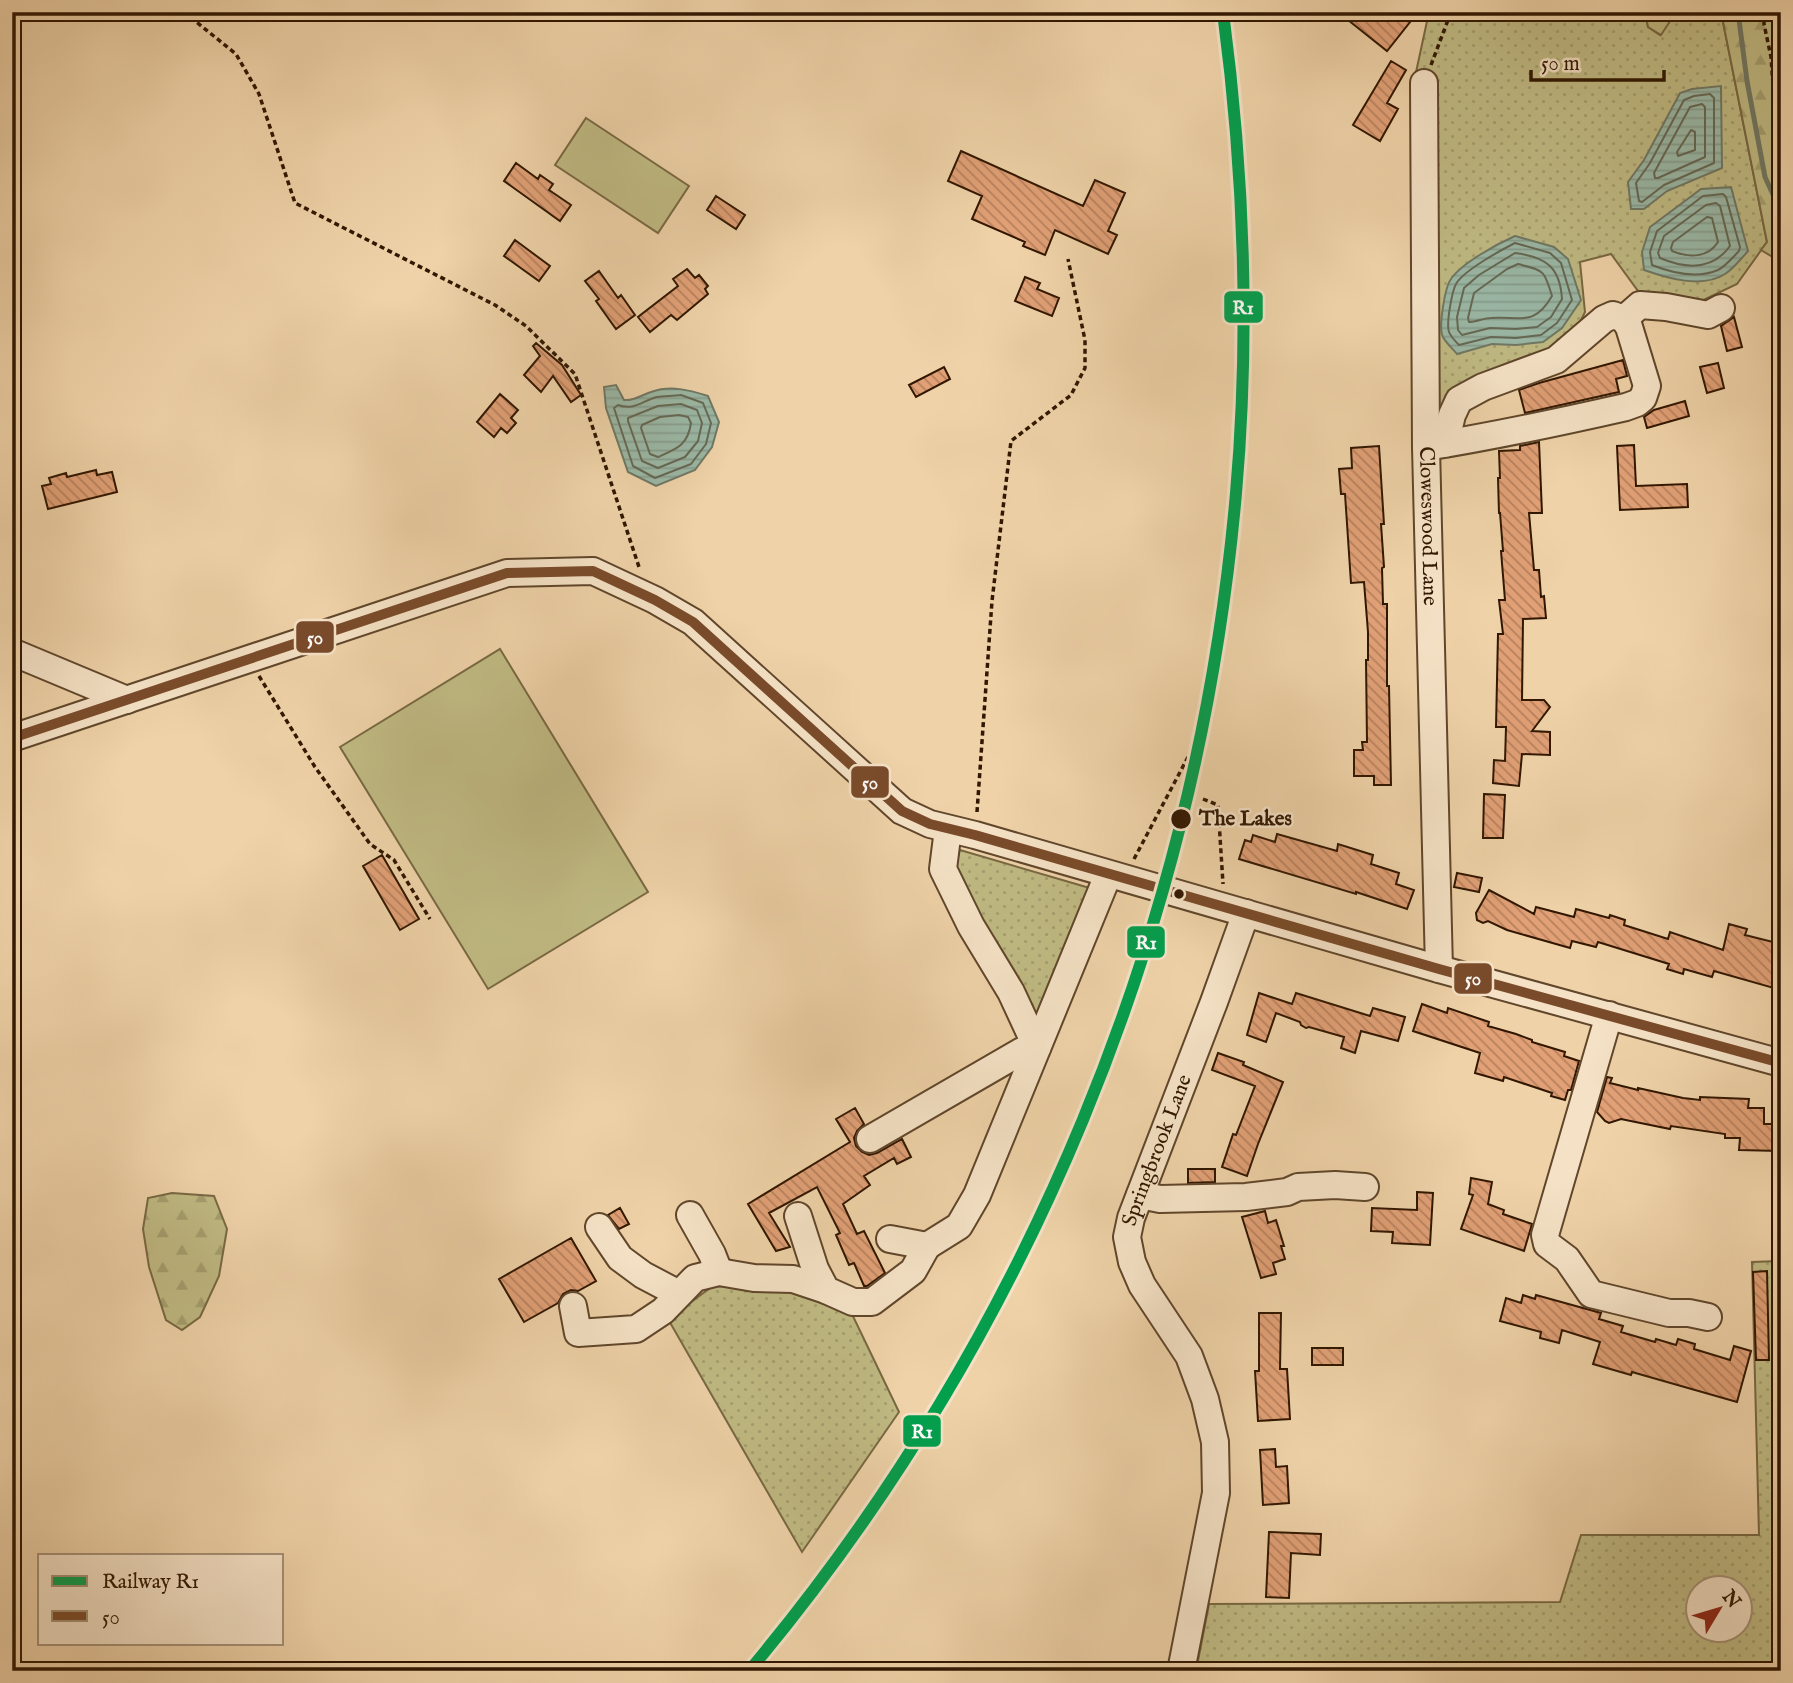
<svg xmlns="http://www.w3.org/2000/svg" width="1793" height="1683" font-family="'IM FELL English',serif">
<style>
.grass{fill:url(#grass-dots);stroke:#786842;stroke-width:2;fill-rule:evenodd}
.forest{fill:url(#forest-firs);stroke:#786842;stroke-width:2}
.pitch{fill:#c0ba83;stroke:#786842;stroke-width:2}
.water{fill:url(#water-rules);stroke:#707864;stroke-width:2}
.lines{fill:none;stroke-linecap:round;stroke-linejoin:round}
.shore{stroke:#666854;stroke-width:2}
.stream{stroke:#707864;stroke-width:5}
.building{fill:url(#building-back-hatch);stroke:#311701;stroke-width:2}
.minor-casing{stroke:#60462b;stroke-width:30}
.path{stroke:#311701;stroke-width:3.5;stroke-dasharray:5 3.5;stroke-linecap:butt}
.minor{stroke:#f5e2c6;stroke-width:26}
.bus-1-casing{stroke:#f5e2c6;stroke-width:16}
.bus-1{stroke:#7a4b2a;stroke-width:10}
.rail-1-casing{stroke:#f5e2c6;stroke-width:18}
.rail-1{stroke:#029f4d;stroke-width:12}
.stop-dot{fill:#311701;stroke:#f5e2c6;stroke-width:2.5}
.labels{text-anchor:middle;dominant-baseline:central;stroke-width:5;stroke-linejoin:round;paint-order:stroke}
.street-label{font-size:21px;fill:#311701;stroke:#f5e2c6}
.stop-label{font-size:21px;font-weight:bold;fill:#311701;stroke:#f5e2c6;text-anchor:start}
.line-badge{stroke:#f5e2c6;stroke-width:2.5}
.badge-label{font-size:19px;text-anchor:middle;font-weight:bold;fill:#fff}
</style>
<defs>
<pattern id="grass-dots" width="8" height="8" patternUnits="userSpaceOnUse" patternTransform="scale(1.75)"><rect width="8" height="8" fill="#c0ba83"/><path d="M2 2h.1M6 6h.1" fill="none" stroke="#a59f6f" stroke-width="1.8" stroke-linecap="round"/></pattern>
<pattern id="forest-firs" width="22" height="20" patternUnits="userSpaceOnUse" patternTransform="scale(1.75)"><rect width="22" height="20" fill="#c0ba83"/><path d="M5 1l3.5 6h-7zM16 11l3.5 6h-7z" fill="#a59f6f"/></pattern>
<pattern id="water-rules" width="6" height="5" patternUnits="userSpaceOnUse" patternTransform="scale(1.75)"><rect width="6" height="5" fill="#9ab8a6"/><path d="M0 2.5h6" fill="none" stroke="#859d8d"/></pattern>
<pattern id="building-back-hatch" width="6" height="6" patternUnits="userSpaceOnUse" patternTransform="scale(1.75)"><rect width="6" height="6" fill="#e1a076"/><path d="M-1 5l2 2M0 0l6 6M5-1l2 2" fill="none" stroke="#b7815e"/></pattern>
</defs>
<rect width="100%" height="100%" fill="#efd2a8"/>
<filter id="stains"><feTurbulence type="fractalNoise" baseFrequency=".00286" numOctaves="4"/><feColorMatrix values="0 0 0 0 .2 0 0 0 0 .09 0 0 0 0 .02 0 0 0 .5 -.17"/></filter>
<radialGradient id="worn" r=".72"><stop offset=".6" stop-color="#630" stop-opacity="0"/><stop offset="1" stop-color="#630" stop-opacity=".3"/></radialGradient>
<!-- grass -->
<path class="grass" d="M1429,12H1645L1648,27L1660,35L1676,12H1721L1767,242L1737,284L1689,307L1641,295L1611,254L1580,262L1585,312L1566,351L1434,426L1413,86Z
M960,850L1093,889L1037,1031L954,869Z
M1781,1261V1671H1196L1209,1604L1560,1602L1581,1535H1759L1752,1262ZM1699,1588H1741V1630H1699Z
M713,1286L803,1287L851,1312L899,1412L802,1552L668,1319Z"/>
<!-- forest -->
<path class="forest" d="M1645,12H1676L1661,35L1648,27Z
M1721,12H1780L1778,27L1781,44V262L1761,250L1767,242Z
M172,1193L214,1196L227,1229L219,1276L200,1317L182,1330L166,1320L149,1267L143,1229L148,1198Z"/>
<!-- pitch -->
<path class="pitch" d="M586,118L689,186L658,233L555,165Z
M500,649L648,892L488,989L340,747Z"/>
<!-- water -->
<path class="water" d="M1721,86L1722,168L1667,191L1644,209H1631L1628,182L1644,160L1680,93L1692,89Z
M1731,187L1748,251C1741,259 1733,269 1725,274C1702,289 1667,278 1644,270L1642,252L1650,227L1701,189Z
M1515,236L1554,247L1568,259L1581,300L1562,328L1543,342L1516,345L1492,344L1457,354C1453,349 1446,343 1443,337C1438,328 1445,287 1451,279C1462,263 1497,244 1515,236Z
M616,385L624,400C635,401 641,395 651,392C671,385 689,390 708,396L719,422L712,447L695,470L656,486L628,472L606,408L604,387Z"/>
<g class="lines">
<!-- shore -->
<path class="shore" d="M1710,94L1714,98V163L1664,185L1642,202L1639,201L1636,183L1650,163L1684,100L1694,96Z
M1702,104L1705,107V157L1658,178H1655L1654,173L1690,107Z
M1691,130L1695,132V150L1678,156L1677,152Z
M1723,194L1726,197L1740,247L1739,251C1733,257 1726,266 1718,270C1697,279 1672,273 1652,265L1650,252L1657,231L1703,196Z
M1716,203L1720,206L1730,246C1712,271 1686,269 1660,258L1658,253L1664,236L1706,205Z
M1707,217L1712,218L1718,242C1708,258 1689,258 1672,251L1671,248L1673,242Z
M1515,243L1550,253L1561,263L1572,300L1557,323L1541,335L1516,338L1491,337L1459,345C1456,342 1451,337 1449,332C1446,324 1452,291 1456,284C1463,271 1501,250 1515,243Z
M1515,253C1546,257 1560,267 1562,299L1551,317L1537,327L1516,329L1490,328L1462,335L1458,330L1457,317L1464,288L1479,275Z
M1518,264C1544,271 1544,269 1552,296C1534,327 1521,316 1491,318C1484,318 1476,322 1469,322L1468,318L1474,293L1507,269Z
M681,395L703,403L711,423L706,444L691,464L655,478L633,466L614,408L618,405C634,411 642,401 657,397C665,396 673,396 681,395Z
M681,404L697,410L702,423L698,441L685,457L658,468L642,461L628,421V418L658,406Z
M679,415L688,417L691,423C688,445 677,449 658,457L650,454L641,428L642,425L660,417Z"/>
<!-- stream -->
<path class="stream" d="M1738,12L1747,81L1765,177L1781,212"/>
</g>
<!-- building -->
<path class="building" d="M1338,12H1418L1387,51Z
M1391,61L1406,70L1387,103L1398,109L1380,141L1353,125Z
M961,151L1083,206L1095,180L1125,193L1108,231L1117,235L1108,254L1055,230L1045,255L1023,246L1025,242L972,219L982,196L948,181Z
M516,163L538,179L540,175L553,184L549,190L571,205L560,221L504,181Z
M716,196L745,215L736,229L707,210Z
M515,240L550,266L539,281L504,256Z
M687,269L695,278L699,275L708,286L705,289L708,294L677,320L671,315L650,332L638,317L678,286L673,279Z
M599,271L618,298L621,295L635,315L616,329L596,301L599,299L585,281Z
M1025,277L1040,283L1037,289L1059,298L1052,316L1015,301Z
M1734,317L1742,347L1727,351L1721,326Z
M536,343L562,365L581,395L571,402L553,376L541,392L524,375L540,356L533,346Z
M1623,360L1627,376L1616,379L1619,392L1525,413L1519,390L1539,383Z
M1718,363L1724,388L1707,393L1700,367Z
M944,367L950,379L916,397L909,385Z
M500,394L518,410L511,418L516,423L507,433L501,428L494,437L477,422Z
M1685,401L1689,416L1647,428L1644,417L1654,410Z
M1539,442L1542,513H1529L1534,570H1539L1541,597L1544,596L1546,618L1523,619L1522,700H1544L1550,707L1532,731L1550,732V755L1522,754L1519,786L1493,783L1494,760L1505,761L1506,727H1496L1498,634H1503L1499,600H1505L1501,551H1503L1500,513H1499L1498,478H1500L1499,451L1520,450V446Z
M1634,445L1636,486L1687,484L1688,507L1620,510L1617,446Z
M1379,446L1384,524H1381L1384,567L1382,568L1383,604H1387V686H1389L1391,785H1374V776H1354V750H1363L1362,742H1367L1366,660H1368V632L1364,582L1351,583L1345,494H1341L1339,469L1352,468L1351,448Z
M96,470L97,475L112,472L117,492L48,509L42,486L51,484L49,478L66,473L67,477Z
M1484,794L1505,795L1503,838H1483Z
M1277,834L1337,851L1338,844L1373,855L1371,864L1399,873L1396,884L1414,890L1407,909L1356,892V894L1239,859L1245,840L1251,842L1253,835L1275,842Z
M382,855L419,919L400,930L363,866Z
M1457,873L1482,878L1479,892L1454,887Z
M1489,890L1534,914L1536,907L1574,917L1576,909L1609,918L1610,915L1625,920L1624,925L1668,939L1670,932L1723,950L1729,924L1747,929L1745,935L1781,944V990L1714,971L1712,977L1684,969L1683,974L1667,969L1669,964L1598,942L1596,947L1572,941L1570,948L1507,930L1488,921L1483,923L1477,920L1476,913Z
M1259,993L1292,1004L1296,993L1370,1016L1373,1008L1405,1017L1398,1041L1361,1031L1355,1053L1341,1048L1344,1037L1309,1027L1306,1028L1301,1025L1300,1022L1276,1013L1266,1042L1247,1035Z
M1422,1004L1447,1013L1448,1008L1489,1022L1488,1026L1516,1034L1532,1040V1042L1565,1052L1564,1056L1579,1061L1571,1090H1568L1565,1100L1551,1096L1552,1093L1504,1077L1503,1081L1475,1073L1480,1053L1413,1031Z
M1218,1053L1244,1062L1243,1065L1283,1082L1258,1144L1247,1176L1222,1167L1233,1134L1236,1135L1255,1086L1212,1070Z
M1607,1077L1612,1078L1610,1083L1638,1090V1088L1683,1098L1700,1100V1097L1749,1099L1748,1108H1764V1124H1781V1151L1739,1150L1740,1138H1725V1134L1671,1126L1670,1129L1621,1119L1609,1123L1605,1121L1597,1112Z
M855,1108L864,1124L857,1131L854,1138L856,1146L862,1152L869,1155L877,1153L902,1139L911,1157L897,1164L894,1158L864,1176L870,1185L843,1204L857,1234L864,1231L885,1273L867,1286H864L854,1263L849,1265L836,1235L840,1233L817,1187L769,1213L790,1247L776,1251L748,1204L850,1142L836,1119Z
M1188,1169H1215V1182L1188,1183Z
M1471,1178L1492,1182L1488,1204L1504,1210L1503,1214L1532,1224L1524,1251L1461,1229L1473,1195L1469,1194Z
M1417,1192L1433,1193L1430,1245L1392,1243L1393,1232L1371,1231L1372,1208L1417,1210Z
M620,1208L629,1224L619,1229L608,1215Z
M1265,1211L1268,1223L1276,1220L1284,1246H1281L1285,1259L1273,1263L1276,1274L1261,1278L1242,1217Z
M571,1238L596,1281L578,1291L571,1290L563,1294L558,1303L524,1322L499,1279Z
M1767,1271L1769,1360H1756L1753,1272Z
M1523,1295L1535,1299L1536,1295L1601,1313L1599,1319L1623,1326L1621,1332L1655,1342L1656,1339L1676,1345L1678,1339L1695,1344L1694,1349L1730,1360L1734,1346L1751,1351L1737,1402L1632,1372L1631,1375L1593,1364L1600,1342L1562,1330L1559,1343L1540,1338L1541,1332L1500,1321L1506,1298L1521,1303Z
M1259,1313H1281L1280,1369H1287L1290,1419L1258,1421L1255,1371H1259Z
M1312,1348H1343V1365H1312Z
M1275,1449L1276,1467L1287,1466L1289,1503L1263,1505L1260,1450Z
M1269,1532L1321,1534L1320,1555L1291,1553L1289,1598L1266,1597Z"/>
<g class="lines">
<defs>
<g id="minor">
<path id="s1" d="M1424,83L1426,447L1439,969"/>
<path d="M1624,319L1640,305L1666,307L1708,315L1721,308"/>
<path d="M1426,447C1494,436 1560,422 1626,407L1637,403L1643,398L1647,386L1629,327L1624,319L1613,315L1604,319L1556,360L1483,387L1459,400L1452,415L1445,444"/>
<path d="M12,652L127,700"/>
<path d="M12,738L507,573L593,571L655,600L693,622L902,811L930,824L975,835L1439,969L1781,1063"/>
<path d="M1609,1015L1545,1235L1547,1244L1567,1259L1591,1294L1669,1313H1689L1708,1317"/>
<path d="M870,1139L1022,1051L1037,1048L1011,992L971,926L943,869L948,829"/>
<path d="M1140,1195L1160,1199L1246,1197L1287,1192L1298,1187L1335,1185L1365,1187"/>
<path d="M690,1215L712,1254L719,1272"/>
<path d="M798,1216L815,1269L826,1290L853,1302H872L913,1271L927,1246"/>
<path d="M599,1227L620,1258L643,1275L679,1294"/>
<path d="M890,1239L927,1246L959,1226L977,1195L1108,875"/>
<path d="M573,1306L578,1333L636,1329L663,1311L695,1278L719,1272L754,1278L793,1279L826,1290"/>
<path id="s2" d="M1181,1671L1216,1493L1215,1442L1205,1399L1189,1356L1142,1285L1132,1262L1127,1237L1131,1218L1214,1002L1246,913"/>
</g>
</defs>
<!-- minor casing -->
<use href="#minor" class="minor-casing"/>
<!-- path -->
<path class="path" d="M184,12L236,54L259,94L295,203L495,305L526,326L575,374L640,570
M1764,12V24L1771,57L1778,156L1781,167
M1431,65L1451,12
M259,676L315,767L370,844L394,860L430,919
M1203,799L1218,805L1223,884
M977,812L992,601L1011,441L1071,395L1085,368V340L1068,259
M1134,859L1188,757"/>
<!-- minor -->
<use href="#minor" class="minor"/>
<defs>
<path id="bus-1" d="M12,738L507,573L593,571L655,600L693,622L902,811L930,824L975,835L1439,969L1781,1063"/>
</defs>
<!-- bus-1 casing -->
<use href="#bus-1" class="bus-1-casing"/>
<!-- bus-1 -->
<use href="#bus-1" class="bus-1"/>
<defs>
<path id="rail-1" d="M749,1671C1028,1338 1198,927 1236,493C1250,333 1244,171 1223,12"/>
</defs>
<!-- rail-1 casing -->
<use href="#rail-1" class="rail-1-casing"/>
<!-- rail-1 -->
<use href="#rail-1" class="rail-1"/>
</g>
<!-- markers -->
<g class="stop-dot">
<circle cx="1181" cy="819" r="11"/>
<circle cx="1179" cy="894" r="6"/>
</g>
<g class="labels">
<!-- street labels -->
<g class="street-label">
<text stroke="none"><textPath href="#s1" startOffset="443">Cloweswood Lane</textPath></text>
<text stroke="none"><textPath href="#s2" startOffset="550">Springbrook Lane</textPath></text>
</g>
<!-- stop labels -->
<g class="stop-label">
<text x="1199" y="819">The Lakes</text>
</g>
</g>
<g class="line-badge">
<rect x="1223" y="290" width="41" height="34" rx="7" fill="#029f4d"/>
<rect x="295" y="620" width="40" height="34" rx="7" fill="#7a4b2a"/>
<rect x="850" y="765" width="40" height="34" rx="7" fill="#7a4b2a"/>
<rect x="1126" y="925" width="40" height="34" rx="7" fill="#029f4d"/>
<rect x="1453" y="962" width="40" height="33" rx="7" fill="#7a4b2a"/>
<rect x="902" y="1414" width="40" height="34" rx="7" fill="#029f4d"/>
</g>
<g class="badge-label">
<text x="1243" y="314">R1</text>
<text x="315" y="644">50</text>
<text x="870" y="789">50</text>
<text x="1146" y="949">R1</text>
<text x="1473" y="985">50</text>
<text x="922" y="1438">R1</text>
</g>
<!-- margin -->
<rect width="1793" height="1683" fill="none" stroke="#efd2a8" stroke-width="42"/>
<rect x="14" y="14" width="1765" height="1655" fill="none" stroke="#311701" stroke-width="3.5"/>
<rect x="21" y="21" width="1751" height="1641" fill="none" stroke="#311701" stroke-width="2"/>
<!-- legend -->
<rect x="38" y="1554" width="245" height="91" fill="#f5e2c6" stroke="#a79177" stroke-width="2"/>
<rect x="52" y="1576" width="35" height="10" fill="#029f4d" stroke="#a79177" stroke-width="2"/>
<text x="102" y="1588" font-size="21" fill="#311701">Railway R1</text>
<rect x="52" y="1611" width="35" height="10" fill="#7a4b2a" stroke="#a79177" stroke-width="2"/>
<text x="102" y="1624" font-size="21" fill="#311701">50</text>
<!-- north arrow -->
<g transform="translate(1719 1609) rotate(52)"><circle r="33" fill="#f5e2c6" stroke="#a79177" stroke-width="2"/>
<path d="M0-5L12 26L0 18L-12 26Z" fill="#8f2418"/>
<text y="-10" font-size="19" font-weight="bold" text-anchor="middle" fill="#311701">N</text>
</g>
<!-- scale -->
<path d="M1531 70v10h133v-10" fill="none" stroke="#311701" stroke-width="3.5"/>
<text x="1541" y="70" font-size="21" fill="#311701" stroke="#f5e2c6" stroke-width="5" paint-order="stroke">50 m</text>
<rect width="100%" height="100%" filter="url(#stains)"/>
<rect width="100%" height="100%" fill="url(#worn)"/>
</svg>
